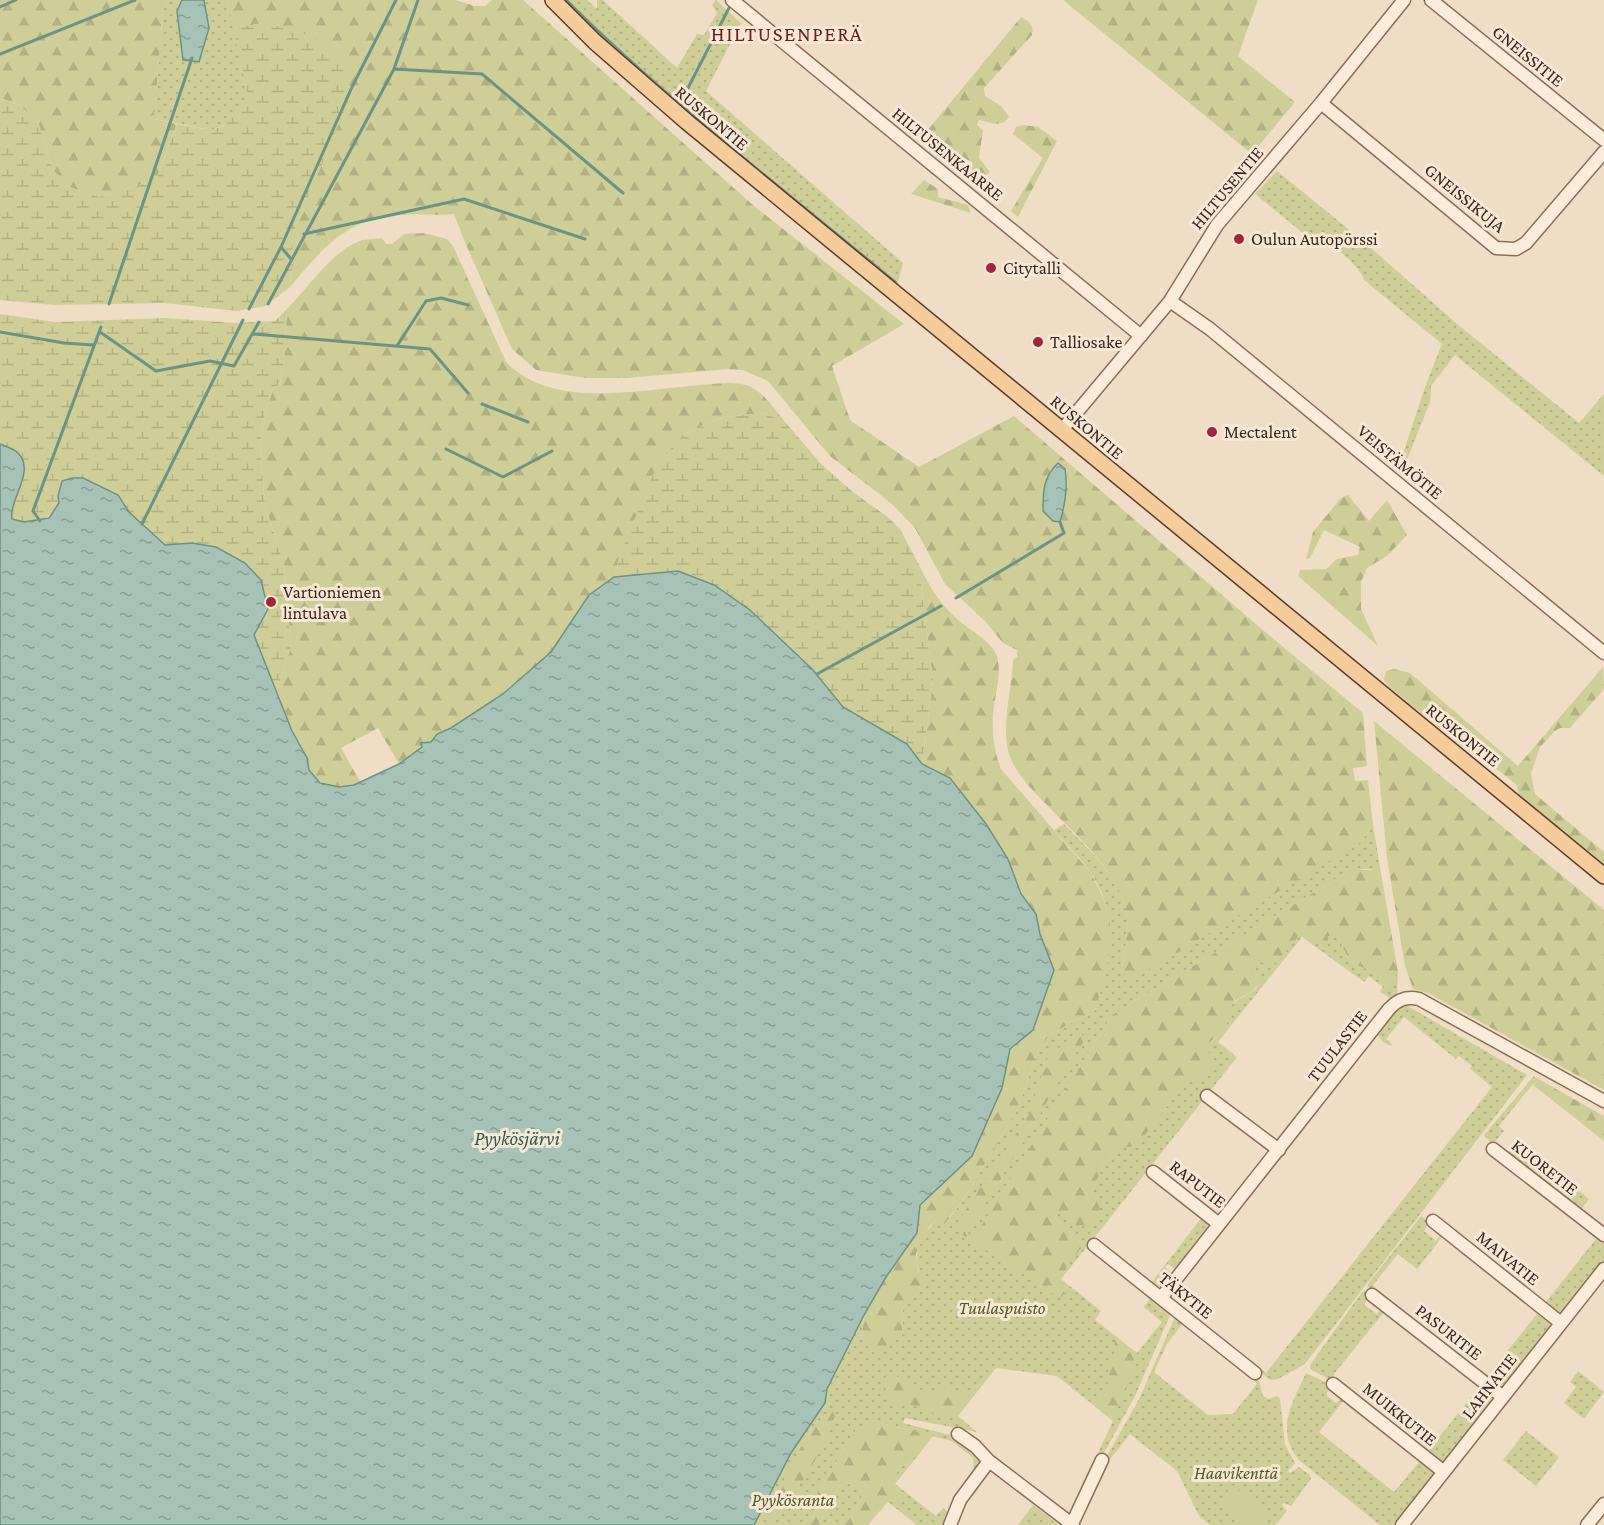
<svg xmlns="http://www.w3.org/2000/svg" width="1604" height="1525" font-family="'Crimson Pro',serif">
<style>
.green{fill:url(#green-dots)}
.forest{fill:url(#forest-firs)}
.wetland{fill:url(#wetland-marsh)}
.pitch{fill:#cfce98}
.water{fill:url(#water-ripples);stroke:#6c9384;stroke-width:1.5}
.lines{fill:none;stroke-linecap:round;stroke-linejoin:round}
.stream{stroke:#6c9384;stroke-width:3}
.minor-casing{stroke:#8c6d5a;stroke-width:15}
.major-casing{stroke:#5a3c2e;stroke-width:18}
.minor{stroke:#faecd9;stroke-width:12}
.major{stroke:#f5cc9b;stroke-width:15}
.poi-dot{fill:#9e2739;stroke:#f7e8d5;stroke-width:2}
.labels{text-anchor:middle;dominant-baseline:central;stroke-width:6;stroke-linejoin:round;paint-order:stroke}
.street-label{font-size:18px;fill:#3c281e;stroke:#f7e8d5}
.poi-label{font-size:18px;fill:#3c281e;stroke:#f7e8d5;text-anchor:start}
.park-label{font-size:18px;font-style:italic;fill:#535924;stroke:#f7e8d5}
.water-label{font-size:20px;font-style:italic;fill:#2d5c52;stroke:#f7e8d5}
.quarter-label{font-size:21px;letter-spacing:1.5px;fill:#6a211c;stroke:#f7e8d5}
</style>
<defs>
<pattern id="green-dots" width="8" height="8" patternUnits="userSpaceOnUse" patternTransform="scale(1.5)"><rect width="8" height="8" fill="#cfce98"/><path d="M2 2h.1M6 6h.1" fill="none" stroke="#b3b183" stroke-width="1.8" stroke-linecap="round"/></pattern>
<pattern id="forest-firs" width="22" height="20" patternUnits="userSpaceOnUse" patternTransform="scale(1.5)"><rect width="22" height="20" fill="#cfce98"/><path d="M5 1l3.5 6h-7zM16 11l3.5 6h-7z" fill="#b3b183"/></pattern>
<pattern id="wetland-marsh" width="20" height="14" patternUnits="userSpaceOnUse" patternTransform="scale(1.5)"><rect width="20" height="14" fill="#cfce98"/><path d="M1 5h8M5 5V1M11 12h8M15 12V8" fill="none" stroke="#b3b183"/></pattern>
<pattern id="water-ripples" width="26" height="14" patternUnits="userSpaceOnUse" patternTransform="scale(1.5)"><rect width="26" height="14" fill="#a7c3b7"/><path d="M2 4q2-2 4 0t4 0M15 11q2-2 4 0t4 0" fill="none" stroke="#899e94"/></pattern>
</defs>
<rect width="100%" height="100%" fill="#f0ddc5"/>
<!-- green -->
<path class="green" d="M169,0H182L177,11L183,60L209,28L204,0H228L248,96L231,122L212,130L154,119L163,9Z
M561,0H587L597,9V0H603L677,68L697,34L704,35L717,13L712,5L716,0L741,23L706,91L903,263L897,286C783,193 665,104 561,0Z
M1277,171L1363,241L1456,323L1579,423L1604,394V476L1455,355L1431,386L1430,402L1406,462L1400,463L1425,387L1442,344L1364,280C1360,266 1333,244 1319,239L1314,246L1313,241L1255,194Z
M1064,824C1090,851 1123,879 1127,918C1128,936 1124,956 1121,974L1361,842L1373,825L1381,873C1366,864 1351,872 1336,879L1112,1015L986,1219L1083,1245L1055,1218L1058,1210L1065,1211L1087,1225L1099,1212V1203L1091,1193L1104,1164L1116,1149L1153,1126L1178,1091L1188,1082L1207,1044L1215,1039L1228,1021V1012L1232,1004L1256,989L1259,982L1255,972L1256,965L1281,958L1288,945L1301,934L1337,935L1350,962L1373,972L1385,988L1398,972L1397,996L1392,999L1380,992L1383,987L1369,976L1364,982L1302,937L1218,1042L1237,1057L1095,1237L1100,1241L1098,1243L1097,1256L1086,1248L1061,1279L1101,1311L1095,1320L1137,1353L1162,1322L1144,1307L1150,1298L1152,1297L1171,1313L1136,1394L1102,1457L1089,1476H1087L1113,1421L1057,1376L996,1368L958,1416L977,1432L905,1418L903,1423L954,1436L977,1453L981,1461L980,1466L968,1483L965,1481L974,1469L973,1458L952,1441L873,1421L856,1430L818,1492V1509L806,1525H754L791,1453L825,1403L827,1389L864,1315L862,1338L872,1352L902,1335L903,1309L925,1285C910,1258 917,1241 937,1219L946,1224L966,1195L1017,1110L1039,1048L1052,1033L1095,1011C1109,964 1121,916 1090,872C1080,857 1066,844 1054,830Z
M1404,1004L1527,1075L1305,1364L1278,1379L1270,1380L1248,1362L1249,1359L1266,1373L1492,1087L1470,1069L1472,1066L1459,1056L1456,1059L1404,1017L1386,1039L1393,1045C1387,1047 1379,1039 1377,1033L1395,1010Z
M1534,1076L1540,1080L1532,1085L1499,1126L1504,1131L1494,1143H1491L1484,1135Z
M1510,1148L1526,1149L1558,1173V1176L1551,1186L1549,1187L1509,1155V1149Z
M1561,1182L1570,1188L1573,1186L1589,1199L1581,1210L1555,1192Z
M1421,1216L1430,1222L1424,1231L1436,1241L1440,1236L1442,1237L1417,1269L1398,1254L1373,1285L1376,1288L1372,1291L1368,1287V1284Z
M1202,1217L1208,1221L1207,1231L1177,1270L1168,1264L1165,1267L1173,1275L1164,1285L1154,1287L1137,1273L1138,1272L1152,1282Z
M1586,1227L1604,1240V1261L1565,1311L1557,1313L1535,1296L1536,1294L1546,1302L1596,1239L1585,1230Z
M1365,1291L1370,1295L1364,1305L1377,1314L1381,1309L1384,1312L1334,1374L1332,1381L1310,1369V1365L1362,1292Z
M1527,1304L1550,1321V1328L1507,1385L1499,1387L1475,1369L1476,1368L1487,1376L1537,1314Z
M1175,1317L1183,1323L1167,1344L1154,1372L1208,1415L1233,1414L1257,1384L1253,1380L1256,1378L1259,1381L1263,1396L1269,1399L1277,1396L1280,1399L1285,1444L1295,1463L1288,1471L1290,1473L1299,1467L1310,1475L1311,1479L1291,1506L1284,1503L1282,1505L1287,1511L1275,1525H1210L1199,1516L1177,1471L1130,1434L1111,1458L1095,1490L1093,1488L1107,1456L1139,1399Z
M1578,1371L1604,1392L1584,1419L1564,1403L1576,1387L1570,1382Z
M1306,1373L1331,1385L1326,1395L1336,1403L1342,1399L1344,1400L1319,1432L1394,1492L1420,1461L1409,1452L1410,1451L1433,1469L1434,1477L1395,1525H1380L1300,1461C1274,1432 1292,1403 1306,1373Z
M1469,1378L1492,1395V1403L1447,1460L1438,1461L1416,1444L1417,1441L1429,1450L1479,1387Z
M1526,1431L1559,1457L1536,1486L1503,1460Z
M916,1458L895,1484L936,1516L943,1508L948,1512L944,1525H917L888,1502L868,1525L886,1501L900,1493L893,1483L898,1469Z
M845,1482L860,1489L862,1499L845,1525H819L838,1488Z
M1033,1505L1059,1525H1018Z"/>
<!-- forest -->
<path class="forest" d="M0,0H169L163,9L154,119L177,124L156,180L99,197L69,187L53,170L39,125L20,105L0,98Z
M228,0H455L475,6H485L492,0H523L754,206L904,324L832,366L850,420L919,467L1014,416L1264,631L1363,713L1367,766L1353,768L1355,781L1368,780L1373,825L1361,842L1130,981L1121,974C1124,956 1128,937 1127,919C1123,874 1075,835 1046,804C1032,790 1018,776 1010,757C1000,730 1012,689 1013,660L1018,656L1017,650L1003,643L985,621L945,584L915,528L892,504L830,456L768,381L743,370L729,369L627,378H585L536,370L512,349L464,240L454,214C434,216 414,213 394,215C343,221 320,252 289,288L293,264L292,236L350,95L346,85L264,23L233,28Z
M1063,0H1258L1238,56L1295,102L1252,154Z
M1021,17C1030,22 1034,25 1032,35L984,88L985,96L1001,106L1009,117C1001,129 990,122 979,120L977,125L983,130L979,158L990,172C979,180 975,178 964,172L972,162L952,153L946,159L922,137Z
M1024,125L1038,127L1057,141L1018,217L1011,211L1043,158L1013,134L1016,127Z
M924,180L938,189V197L968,205L971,213L911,194Z
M424,233L447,239L453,246L506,362C554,411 640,389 701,385C717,384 735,380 751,387C765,394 776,411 786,423L764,413L724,417L684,434L620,554L614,577L609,579L551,652L503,694L451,728L437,734L431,742L422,746L418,752L399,764L378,728L341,748L361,783L350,786L339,787L326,785L316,779L309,770L307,758L292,731L277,690L291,647L284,564L265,505L260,447L263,421L273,389L280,383L284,360L287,309C308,288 334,248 363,240C369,239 376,239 382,238L386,244H392L404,234Z
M1348,495L1369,521L1387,500L1407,535L1387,556L1367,568L1361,582V609L1378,646L1298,576L1300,570L1326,569L1337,559L1358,555L1360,547L1324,530L1310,558L1306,559L1313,532L1341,498Z
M918,563C928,584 939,603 957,619C968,629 987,638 995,652C1004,667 994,698 993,715C992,734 994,752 1001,769L1091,873L1103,898L1110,920V946L1106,974L1095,1011L1052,1033L1039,1048L1017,1110L966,1195L945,1224L937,1219L929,1227L916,1254L918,1271L923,1275L925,1285L903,1309L902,1335L883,1353L872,1352L862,1338L864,1315L886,1277L917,1233L920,1205L972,1155L1002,1088L1010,1049L1033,1030L1053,970L1040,934L1036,914L1021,894L1008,859L986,824L950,778L922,764L933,680Z
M1603,667L1604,689L1570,728H1560L1555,731L1540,747L1531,774L1535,794L1604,852V864L1518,795L1517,785L1475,752L1467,750L1389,687L1384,680L1386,671L1394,669L1410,673L1518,766Z
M1374,721L1604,910V1090L1428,993L1413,989L1405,966L1387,858Z
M1354,870H1375L1381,873L1398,972L1385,988L1373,972L1350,962L1337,935L1328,936V945L1322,947L1301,934C1290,944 1283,957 1271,967L1265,963L1256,965L1255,972L1259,982C1254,995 1238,995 1231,1006C1228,1011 1229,1014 1228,1019C1226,1029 1215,1039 1207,1044L1206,1050L1214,1056V1066L1199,1080L1188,1082L1178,1091L1153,1126L1134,1146L1116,1149L1104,1164L1091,1193L1100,1203L1099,1212L1087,1225L1077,1226L1065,1211H1058L1055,1218L1083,1245L1058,1279V1283L1061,1287L1067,1291L1060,1298L972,1241L1112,1015L1336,879Z
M1089,1032L966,1237L953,1229L1029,1114L1049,1053Z
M1540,1080L1604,1116V1141L1533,1085Z
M1114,1336L1137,1353L1136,1368L1123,1395L1113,1421L1092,1404L1107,1386L1115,1348Z
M891,1372L911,1387L932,1393L945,1388L976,1393L958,1416L950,1418L939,1417L923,1407L900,1403L894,1407L888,1405L884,1381L887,1374Z
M838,1406C826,1449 800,1486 775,1522L766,1520V1514L809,1432Z
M873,1421L933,1436L916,1458L898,1469L893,1483L900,1493L899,1498L886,1501L868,1525H845L862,1499L860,1489L845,1482L838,1488L819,1525H806L818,1509V1492L856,1430Z"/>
<!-- wetland -->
<path class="wetland" d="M264,23L313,36L338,56L351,95L292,236L293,264L289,288L265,306L237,311L164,303L54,305L0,300V98L20,105L39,125L53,170L69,187L99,197L156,180L177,124C220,132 223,135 248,96L233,28Z
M287,309L284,360L280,383L273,389L263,421L260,447L265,505L284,564L291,647L277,690L265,668L254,635L268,609L261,580L245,563L192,543L165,545L129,512L118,495L59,503C46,523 36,525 12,519L11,512L24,475L18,453L0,444V314L55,322L165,318L236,323L275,321Z
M764,413L786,423L821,464L853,492L889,518L900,529L918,563L933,680L922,764L907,744L843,707L812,669L750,610L714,585L678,571L614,577L620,554L658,463L684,434L724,417Z"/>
<!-- pitch -->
<path class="pitch" d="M1232,1485L1272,1515L1264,1525H1247L1218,1503Z"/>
<!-- water -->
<path class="water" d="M182,0H204L209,28L199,62L183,60L177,11Z
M0,444C5,446 14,449 18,453C36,471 9,499 12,519L24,522L49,518L59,503L58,496L62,481L72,478H83L118,495L129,512L165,545L192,543L216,547L245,563L261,580L268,609L254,635L292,731L307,758L309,770L320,783L339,787L354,785L399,764L422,747L421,743L431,742L437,734L451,728L503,694L551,652L589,595L614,577L678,571L714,585L750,610L812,669L843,707L907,744L922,764L950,778L986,824L1008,859L1021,894L1036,914L1040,934L1054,970L1033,1030L1010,1049L1002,1088L972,1156L920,1205L917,1233L886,1277L864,1315L827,1389L825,1403L791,1453L754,1525H0Z
M1058,463L1065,469C1068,487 1065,505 1060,522L1053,521L1043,511C1043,492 1043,477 1058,463Z"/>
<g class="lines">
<!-- stream -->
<path class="stream" d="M566,0C669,102 784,190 895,282
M0,7L16,0
M0,54L135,0
M394,69L482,74L623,193
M678,102L687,90L729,8
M304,234L464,199L585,239
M281,247L291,259
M109,304L192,58
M268,304L394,69L418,0
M249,309L281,247L352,87L396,0
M0,332L64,343L93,345
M100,332L156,371L210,361L234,366L259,322
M253,334L430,349L468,393
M397,346L426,301L441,298L468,305
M482,404L528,422
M446,449L503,477L552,451
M40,521L33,511L101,327
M142,524L243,320
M956,598L1064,533L1060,522
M817,674L941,606"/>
<defs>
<path id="minor" d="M732,0L1141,336
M1431,0L1604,140
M1321,103L1496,248L1516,249L1526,243L1604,152
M1170,301L1210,329L1604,653
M1061,431L1170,301L1217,225L1321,103L1404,0
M1207,1096L1279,1150
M1493,1149L1604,1235
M1153,1172L1219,1224
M1433,1221L1561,1323
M1094,1245L1255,1373
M1372,1295L1503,1397
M1161,1298L1389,1009C1398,999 1407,996 1419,999L1604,1101
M1333,1384L1444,1472
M958,1434L975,1446L989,1461L1073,1525
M1072,1524L1102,1460
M950,1525L960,1500L989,1461
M1402,1525L1604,1269
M1587,1525L1604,1504"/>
<path id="major" d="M553,0L595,42L687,122L1604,876"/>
</defs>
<!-- minor casing -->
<use href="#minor" class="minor-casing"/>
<!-- major casing -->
<use href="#major" class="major-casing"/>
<!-- minor -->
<use href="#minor" class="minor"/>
<!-- major -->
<use href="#major" class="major"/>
</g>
<!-- markers -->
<g class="poi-dot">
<circle cx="1239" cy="239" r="6"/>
<circle cx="991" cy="268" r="6"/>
<circle cx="1038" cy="342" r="6"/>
<circle cx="1212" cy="432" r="6"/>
<circle cx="271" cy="602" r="6"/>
</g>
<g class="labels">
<!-- street labels -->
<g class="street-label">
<text transform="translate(1528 56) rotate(39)">GNEISSITIE</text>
<text transform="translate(712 118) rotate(40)">RUSKONTIE</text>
<text transform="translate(948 154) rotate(39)">HILTUSENKAARRE</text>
<text transform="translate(1227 188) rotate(-50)">HILTUSENTIE</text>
<text transform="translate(1465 198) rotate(39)">GNEISSIKUJA</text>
<text transform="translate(1087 427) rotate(40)">RUSKONTIE</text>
<text transform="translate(1400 462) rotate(40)">VEISTÄMÖTIE</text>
<text transform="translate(1463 735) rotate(39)">RUSKONTIE</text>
<text transform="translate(1337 1046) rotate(-52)">TUULASTIE</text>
<text transform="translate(1545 1167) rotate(38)">KUORETIE</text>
<text transform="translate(1198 1184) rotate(38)">RAPUTIE</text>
<text transform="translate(1508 1258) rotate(39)">MAIVATIE</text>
<text transform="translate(1186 1295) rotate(39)">TÄKYTIE</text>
<text transform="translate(1449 1332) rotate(38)">PASURITIE</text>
<text transform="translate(1489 1386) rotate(-52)">LAHNATIE</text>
<text transform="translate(1400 1414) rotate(39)">MUIKKUTIE</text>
</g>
<!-- poi labels -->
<g class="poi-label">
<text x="1251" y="239">Oulun Autopörssi</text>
<text x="1003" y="268">Citytalli</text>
<text x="1050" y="342">Talliosake</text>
<text x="1224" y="432">Mectalent</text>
<text x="283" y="592">Vartioniemen<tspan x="283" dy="21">lintulava</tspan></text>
</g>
<!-- park labels -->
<g class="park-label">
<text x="1002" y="1308">Tuulaspuisto</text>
<text x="1236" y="1473">Haavikenttä</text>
<text x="793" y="1500">Pyykösranta</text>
</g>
<!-- water labels -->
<g class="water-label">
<text x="517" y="1138">Pyykösjärvi</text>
</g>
<!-- quarter labels -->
<g class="quarter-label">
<text x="787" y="34">HILTUSENPERÄ</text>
</g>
</g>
</svg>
